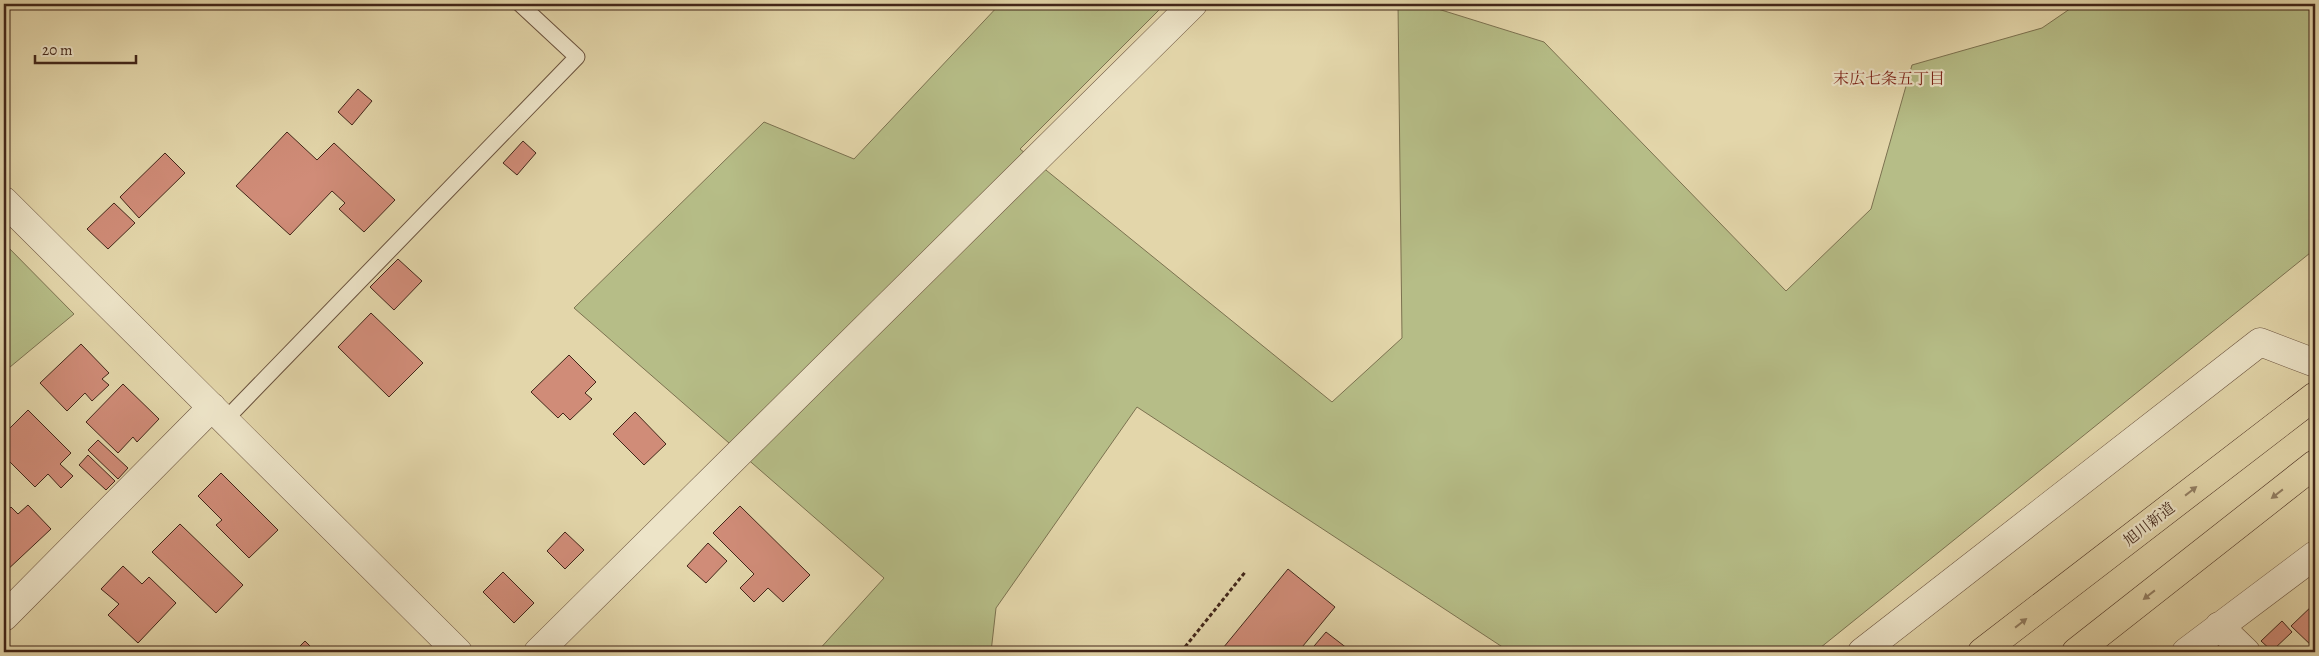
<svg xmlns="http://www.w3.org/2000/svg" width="2319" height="656" font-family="Alegreya,'Noto Serif JP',serif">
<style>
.green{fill:#b6bd87;stroke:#7c7250}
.building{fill:#d08c78;stroke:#422619}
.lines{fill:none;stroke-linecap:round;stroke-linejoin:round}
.lane-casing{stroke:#6a523d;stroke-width:17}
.street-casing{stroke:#6a523d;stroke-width:29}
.highway-casing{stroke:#422619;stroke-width:29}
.path{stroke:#422619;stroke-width:3;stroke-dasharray:4 2.5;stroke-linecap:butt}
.lane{stroke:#ede4c8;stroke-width:15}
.street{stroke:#ede4c8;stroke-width:28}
.highway{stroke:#e3d6aa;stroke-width:28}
.oneway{fill:#927e62}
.labels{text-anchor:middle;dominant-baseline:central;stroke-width:4.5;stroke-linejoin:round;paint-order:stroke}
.street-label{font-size:15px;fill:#422619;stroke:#ede4c8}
.neighbourhood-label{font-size:16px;fill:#7a1f14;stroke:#ede4c8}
</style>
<rect width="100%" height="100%" fill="#e3d6aa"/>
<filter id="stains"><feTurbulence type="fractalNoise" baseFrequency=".004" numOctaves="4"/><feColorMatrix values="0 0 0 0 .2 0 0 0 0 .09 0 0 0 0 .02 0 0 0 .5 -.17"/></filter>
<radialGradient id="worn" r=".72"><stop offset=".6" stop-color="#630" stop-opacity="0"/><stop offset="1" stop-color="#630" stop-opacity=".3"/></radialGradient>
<!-- green -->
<path class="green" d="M1000,4H1165L1020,149L1332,402L1402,338L1398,4H1422L1544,42L1786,291L1871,209L1912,65L2042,28L2077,4H2315V249L1815,652H1510L1137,407L996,608L991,652H817L884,578L574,308L764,122L854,159Z
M4,243L74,314L4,372Z"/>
<!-- building -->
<path class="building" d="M358,89L372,101L352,125L338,112Z
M287,132L317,160L334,143L395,200L364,232L339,209L345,203L332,191L290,235L236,186Z
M523,141L536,153L517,175L503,163Z
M165,153L185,173L139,218L120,197Z
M114,203L135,223L108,249L87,229Z
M398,259L422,281L394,310L370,287Z
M371,313L423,363L389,397L338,347Z
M81,344L109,373L102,379L109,385L92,401L85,393L67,411L40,383Z
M569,355L596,382L585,393L592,399L570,420L563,413L558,418L531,392Z
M123,384L159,419L137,442L133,437L118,453L86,422Z
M28,410L71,453L60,464L73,476L61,488L48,474L35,487L4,456V434Z
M635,412L666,444L644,465L613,434Z
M98,440L128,468L118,479L88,450Z
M88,455L115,481L106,490L79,465Z
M221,473L278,530L249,558L216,525L222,520L198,496Z
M28,505L51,529L4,573V514L11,507L18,514Z
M740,506L810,575L783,602L768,588L754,602L740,588L754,574L713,533Z
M180,524L243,585L216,613L152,552Z
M565,532L584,550L565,569L547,551Z
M708,543L727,561L706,583L687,566Z
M123,566L142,584L149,577L176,603L138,643L108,615L119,604L101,589Z
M1288,569L1335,607L1298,652H1229L1223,648Z
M503,572L534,603L514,623L483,592Z
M2315,603V649L2291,626Z
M2282,621L2292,632L2272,651L2261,641Z
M1326,632L1352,652H1309Z
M305,641L316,652H294Z"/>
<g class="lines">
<defs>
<path id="lane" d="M225,420L577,57L520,4"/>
<path id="street" d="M4,201L458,652
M4,617L212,407
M2219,626L2246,652
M538,652L1193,4
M1862,652L2260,342L2315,363
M2186,652L2315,555"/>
<path id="highway" d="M1982,652L2315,396
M2076,652L2315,464"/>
</defs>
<!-- lane casing -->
<use href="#lane" class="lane-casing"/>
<!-- street casing -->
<use href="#street" class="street-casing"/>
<!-- highway casing -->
<use href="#highway" class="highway-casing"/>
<!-- path -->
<path class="path" d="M1181,652L1246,571"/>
<!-- lane -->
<use href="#lane" class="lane"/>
<!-- street -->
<use href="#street" class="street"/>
<!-- highway -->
<use href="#highway" class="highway"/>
</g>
<!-- one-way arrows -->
<defs><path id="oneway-solid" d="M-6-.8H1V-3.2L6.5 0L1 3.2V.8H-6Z" transform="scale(1.25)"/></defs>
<g class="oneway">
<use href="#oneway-solid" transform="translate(2191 491) rotate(-38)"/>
<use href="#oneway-solid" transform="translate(2277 494) rotate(142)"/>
<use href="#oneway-solid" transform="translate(2149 595) rotate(142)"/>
<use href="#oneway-solid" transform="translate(2021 623) rotate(-38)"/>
</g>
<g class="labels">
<!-- street labels -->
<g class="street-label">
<text transform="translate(2149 524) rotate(-38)">旭川新道</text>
</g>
<!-- neighbourhood labels -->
<g class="neighbourhood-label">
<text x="1889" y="79">末広七条五丁目</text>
</g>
</g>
<!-- margin -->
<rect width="2319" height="656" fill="none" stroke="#e3d6aa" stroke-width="20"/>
<rect x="5" y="5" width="2309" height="646" fill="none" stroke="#422619" stroke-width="2.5"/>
<rect x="10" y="10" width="2299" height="636" fill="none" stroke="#422619"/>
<!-- scale -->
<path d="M35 55v8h101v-8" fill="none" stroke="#422619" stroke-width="2.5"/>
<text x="42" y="55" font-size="15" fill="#422619" stroke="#ede4c8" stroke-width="4" paint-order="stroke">20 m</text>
<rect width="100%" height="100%" filter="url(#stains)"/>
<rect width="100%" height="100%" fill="url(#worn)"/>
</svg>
